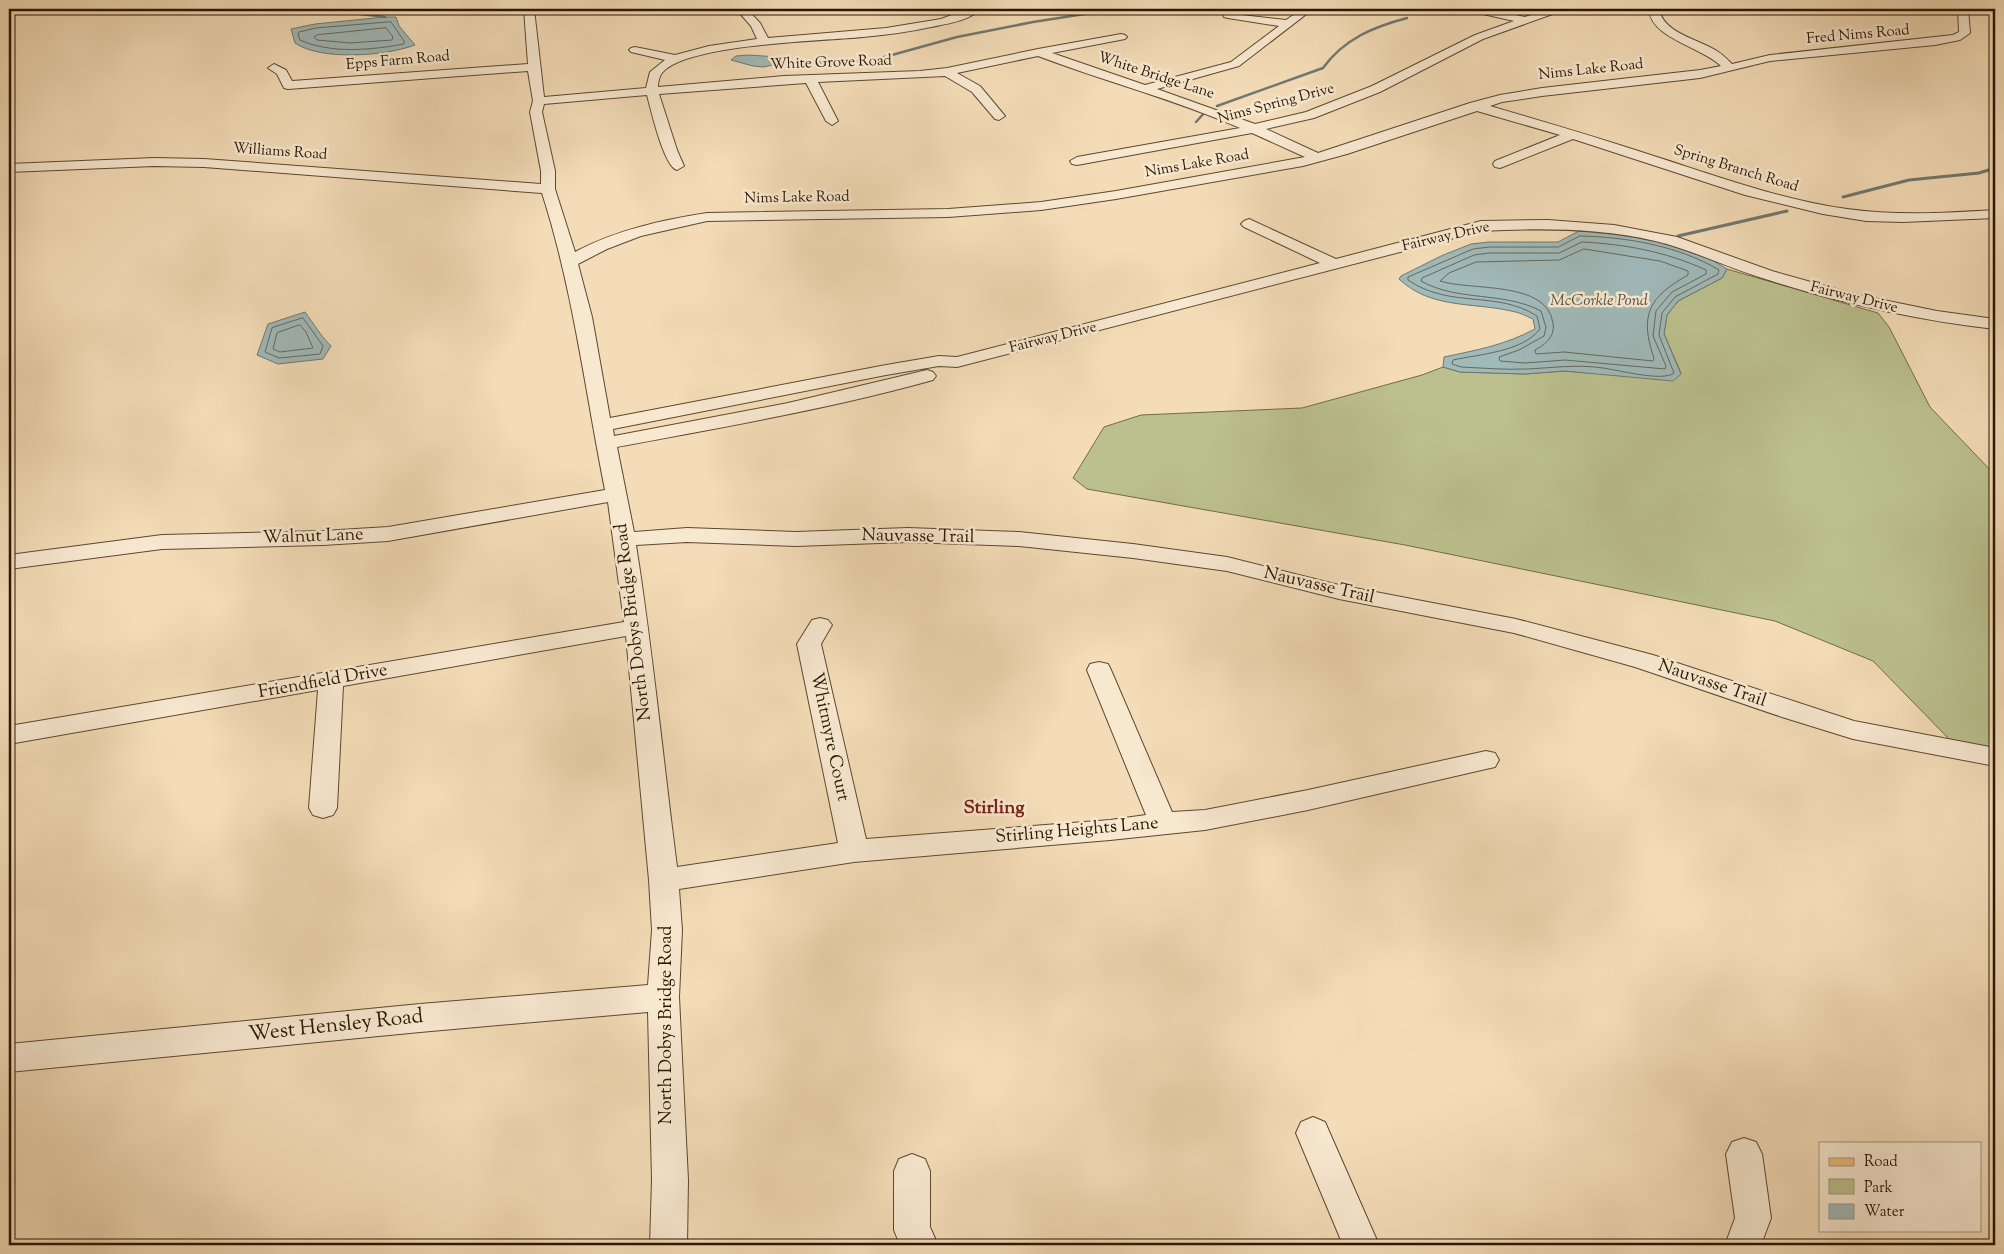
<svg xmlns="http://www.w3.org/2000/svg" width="2004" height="1254" font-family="'Sorts Mill Goudy',serif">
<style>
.green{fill:#bbc08e;stroke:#736b47}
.water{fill:#a0b9b9;stroke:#71786f}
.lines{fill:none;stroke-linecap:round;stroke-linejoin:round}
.shore{stroke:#66685c;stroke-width:1}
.stream-far1{stroke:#71786f;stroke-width:2.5}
.stream{stroke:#71786f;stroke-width:3}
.minor-casing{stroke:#5d482e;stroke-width:2}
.major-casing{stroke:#2b1600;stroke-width:2}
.minor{fill:#f7e8d0;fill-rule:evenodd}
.major{fill:#eabe7c;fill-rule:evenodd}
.labels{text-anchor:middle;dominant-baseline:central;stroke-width:5;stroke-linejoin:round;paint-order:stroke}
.far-street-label{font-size:15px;fill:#2b1600;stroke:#f7e8d0}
.far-water-label{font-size:16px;font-style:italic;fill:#544f41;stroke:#f7e8d0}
.street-label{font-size:18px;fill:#2b1600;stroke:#f7e8d0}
.neighbourhood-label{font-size:19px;font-weight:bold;fill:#7a1f14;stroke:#f7e8d0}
.near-street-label{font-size:21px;fill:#2b1600;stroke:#f7e8d0}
</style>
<rect width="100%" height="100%" fill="#f3dcb7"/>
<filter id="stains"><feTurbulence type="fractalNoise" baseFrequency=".004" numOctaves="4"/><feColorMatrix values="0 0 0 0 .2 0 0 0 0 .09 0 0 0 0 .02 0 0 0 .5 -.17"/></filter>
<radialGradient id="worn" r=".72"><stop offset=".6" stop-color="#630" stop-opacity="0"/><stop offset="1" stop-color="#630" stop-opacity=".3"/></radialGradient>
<!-- green -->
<path class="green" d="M1727,269L1878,313L1889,327L1930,407L1995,475V749L1949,739L1873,661L1775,621L1405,545L1087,489L1073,478L1104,427L1141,415L1302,408L1422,375L1443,367L1460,372L1525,374L1564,371L1617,375L1681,373L1664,334L1667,315L1678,301L1722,278Z"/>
<!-- water -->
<path class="water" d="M385,17H396L399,26L415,45C386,56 321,61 295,43L291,29L315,24Z
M748,55L778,57L776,64L764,67L753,66L731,60L736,56Z
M1579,231C1621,230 1692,245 1727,269L1722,278L1678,301L1667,315L1664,334L1681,374L1673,381L1564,371L1525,374L1460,372L1443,367L1444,357C1477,350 1505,345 1535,329L1533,319C1526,316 1519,312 1511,311C1471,302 1431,309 1399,279L1401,276L1441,256L1471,244L1489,242H1558Z
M305,312C314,324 320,335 331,346L323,359L278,364L257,355L268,324Z"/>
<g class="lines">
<!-- shore -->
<path class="shore" d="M391,22L404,41V44C371,50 331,54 300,40L298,34L299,32L316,28Z
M386,28L393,37L392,40L350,43L317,40L314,37L317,35Z
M1580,236C1627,237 1679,246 1719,270L1718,274L1675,297L1662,313L1659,335L1674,373C1663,382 1618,370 1603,368C1577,364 1552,368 1526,369C1505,370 1483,368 1461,367L1452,364L1453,360C1480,354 1522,352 1540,329L1537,316C1497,290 1450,309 1408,280V277L1473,249L1489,247H1558Z
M1582,242C1625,244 1667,252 1706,270V274L1672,292L1656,311L1653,336L1666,366L1665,369L1565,360L1525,363L1500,361L1499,357L1519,350L1544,336L1546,327L1541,311C1503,291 1458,302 1421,281L1422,278L1474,255L1489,253H1559Z
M1584,249L1660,261L1688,271V275C1649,297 1639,315 1654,358L1653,361L1564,352L1536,354L1535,350C1546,344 1555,337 1553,323C1547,280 1470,291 1440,281L1449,273L1476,262L1559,260Z
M303,318L323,346L320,354L279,358L265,352L272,328Z
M300,325L306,332L313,348L280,352L273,349L277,333Z"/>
<!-- stream-far1 -->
<path class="stream-far1" d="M286,9L344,12L385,17
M776,64L858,61L881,58L957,37L1033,22L1117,9
M1217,106L1323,68C1344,39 1373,27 1407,18
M1196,122L1205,112"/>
<!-- stream -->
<path class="stream" d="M1843,197L1909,180L1979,173L1995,168
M1678,236L1787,211"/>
<defs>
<path id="minor" d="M524,9H534L544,97L646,88L650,72L665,60L631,52L629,50L631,48L635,47L675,55L709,46L757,39L751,26L736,9H747L760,23L768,38L886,28L941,19L968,9H980C969,21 946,24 931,27C908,32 885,35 863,37C823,41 685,44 662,73C659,77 658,82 658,87L784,76L920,71L947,68L1038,49L1121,34L1125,35L1127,37L1125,39L1052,53L1145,85L1231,62L1279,26L1228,18L1224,17L1223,15L1224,13L1286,20L1302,9H1313L1239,66L1157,89L1255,124L1306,112L1372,86L1475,35L1514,21L1470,11L1469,9H1487L1525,17L1548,9H1562L1561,11L1483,39L1380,92L1314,118L1266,129L1318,153L1470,103L1500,95L1542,88L1700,70L1721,66C1702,47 1650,38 1649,9H1659C1663,33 1698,39 1717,51C1722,54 1727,59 1732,64L1770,55L1953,35L1959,32L1958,9H1968L1970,33L1960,40L1935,45L1770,61L1700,78L1542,96L1502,102L1490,106C1548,123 1603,139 1660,158C1722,178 1783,200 1847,209C1896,216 1946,213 1995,210V218L1903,222L1866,221L1823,214L1745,195L1573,139L1500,168L1495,167L1493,164L1495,161L1560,135L1477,111L1347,154L1303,166L1116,199L1041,210L948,217L707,221L641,236L607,249L578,264L592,317L610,418L886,365L939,356L957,357L1320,263L1244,227L1241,224L1244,221L1249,219L1336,259L1481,221L1548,220L1614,225L1677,237L1772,271L1854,294L1937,311L1995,319V329C1914,320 1836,302 1759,277C1724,266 1690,249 1655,241C1598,228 1539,228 1481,231L957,367L939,366L886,375L613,429L614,436L788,403L927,370L933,372L936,376L933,380C829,409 723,427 617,447L634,532L687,528L796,532L908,528L1019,532L1133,544L1227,557L1339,585L1516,619L1653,655L1854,721L1995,748V766L1853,739L1782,717L1635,667L1514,633L1339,599L1227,571L1133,558L1019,546L908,542L796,546L687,542L636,545C653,652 663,759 677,867L838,843L797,644L812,620L820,618L828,620L832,625L821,644L866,839L1110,820L1146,815L1087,670L1090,664L1099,662L1108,664L1111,670L1172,812L1205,810L1308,790L1486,751L1495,753L1499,760L1495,767L1486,769L1308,810L1205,830L1110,840L854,862L679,889L682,930L679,997L688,1180L687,1245H650L652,1180L648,1012L420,1032L9,1072V1044L420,1004L648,985L652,930L649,880L626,636L343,686L337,808L333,815L323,818L313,815L309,808L318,690L9,744V726L624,622L608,502L388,541L323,545L162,549L9,569V555L162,535L323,531L388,527L605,490C585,390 573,289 542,193L204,167L154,166L9,172V164L154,158L204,159L541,184V171L530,112L533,101L528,71L288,89L284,88L277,74L268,68L274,64L286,70L292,81L528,64ZM1038,56C1106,82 1174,99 1240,128L1077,157L1070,161L1072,164L1077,165L1252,133L1305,157L1116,191L1041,202L948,209L707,213C662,220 616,230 575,252L555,189V171L542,112L544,104L647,95C651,110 664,167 677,170L684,166L677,150L659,94L806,83L826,121L832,125L838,121L818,82L945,76L972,92L995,119L999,120L1005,116L980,86L957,73Z
M1313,1117L1325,1122L1379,1245H1343L1296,1133L1301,1122Z
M1744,1138L1756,1142L1762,1154L1771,1218L1761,1245H1725L1735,1218L1726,1154L1732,1142Z
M912,1154L925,1159L930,1171V1227L938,1245H900L894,1230V1171L899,1159Z"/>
<path id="major" d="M9,9H18L9,15Z"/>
</defs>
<!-- minor casing -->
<use href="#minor" class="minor-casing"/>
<!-- major casing -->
<use href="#major" class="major-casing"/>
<!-- minor -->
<use href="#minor" class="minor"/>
<!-- major -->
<use href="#major" class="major"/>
</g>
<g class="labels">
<!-- far-street labels -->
<g class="far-street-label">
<text transform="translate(1858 35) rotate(-5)">Fred Nims Road</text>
<text transform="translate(398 61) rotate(-5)">Epps Farm Road</text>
<text transform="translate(831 63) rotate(-2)">White Grove Road</text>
<text transform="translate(1591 70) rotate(-6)">Nims Lake Road</text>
<text transform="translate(1156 76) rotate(18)">White Bridge Lane</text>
<text transform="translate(1276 104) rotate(-15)">Nims Spring Drive</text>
<text transform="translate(280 152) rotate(4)">Williams Road</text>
<text transform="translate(1197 164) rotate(-10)">Nims Lake Road</text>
<text transform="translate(1736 169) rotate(17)">Spring Branch Road</text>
<text transform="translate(797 198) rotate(-1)">Nims Lake Road</text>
<text transform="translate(1446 237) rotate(-13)">Fairway Drive</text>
<text transform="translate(1854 298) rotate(14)">Fairway Drive</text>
<text transform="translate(1053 338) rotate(-14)">Fairway Drive</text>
</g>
<!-- far-water labels -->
<g class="far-water-label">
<text x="1599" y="301">McCorkle Pond</text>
</g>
<!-- street labels -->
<g class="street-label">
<text transform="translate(313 537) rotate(-2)">Walnut Lane</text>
<text transform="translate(918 537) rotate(1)">Nauvasse Trail</text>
<text transform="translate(1319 586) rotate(13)">Nauvasse Trail</text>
<text transform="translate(634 622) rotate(-97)">North Dobys Bridge Road</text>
<text transform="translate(323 682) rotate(-10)">Friendfield Drive</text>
<text transform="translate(1712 684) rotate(19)">Nauvasse Trail</text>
<text transform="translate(829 737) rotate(78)">Whitmyre Court</text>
<text transform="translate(1077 831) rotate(-5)">Stirling Heights Lane</text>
<text transform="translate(667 1025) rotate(-90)">North Dobys Bridge Road</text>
</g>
<!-- neighbourhood labels -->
<g class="neighbourhood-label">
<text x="994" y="808">Stirling</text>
</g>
<!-- near-street labels -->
<g class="near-street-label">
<text transform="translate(336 1026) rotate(-6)">West Hensley Road</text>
</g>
</g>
<!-- margin -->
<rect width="2004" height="1254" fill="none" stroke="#f3dcb7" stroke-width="30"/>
<rect x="10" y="10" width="1984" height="1234" fill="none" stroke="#2b1600" stroke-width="2.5"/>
<rect x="15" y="15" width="1974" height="1224" fill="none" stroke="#2b1600"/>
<!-- legend -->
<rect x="1819" y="1142" width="162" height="90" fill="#f7e8d0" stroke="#a5947d"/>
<rect x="1829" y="1158" width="25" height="8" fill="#eabe7c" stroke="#a5947d"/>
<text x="1864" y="1166" font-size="15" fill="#2b1600">Road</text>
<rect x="1829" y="1179" width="25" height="15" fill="#bbc08e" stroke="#a5947d"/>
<text x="1864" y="1192" font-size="15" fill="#2b1600">Park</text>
<rect x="1829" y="1204" width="25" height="15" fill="#a0b9b9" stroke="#a5947d"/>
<text x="1864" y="1216" font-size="15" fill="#2b1600">Water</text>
<rect width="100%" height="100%" filter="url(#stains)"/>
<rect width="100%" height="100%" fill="url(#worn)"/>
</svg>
